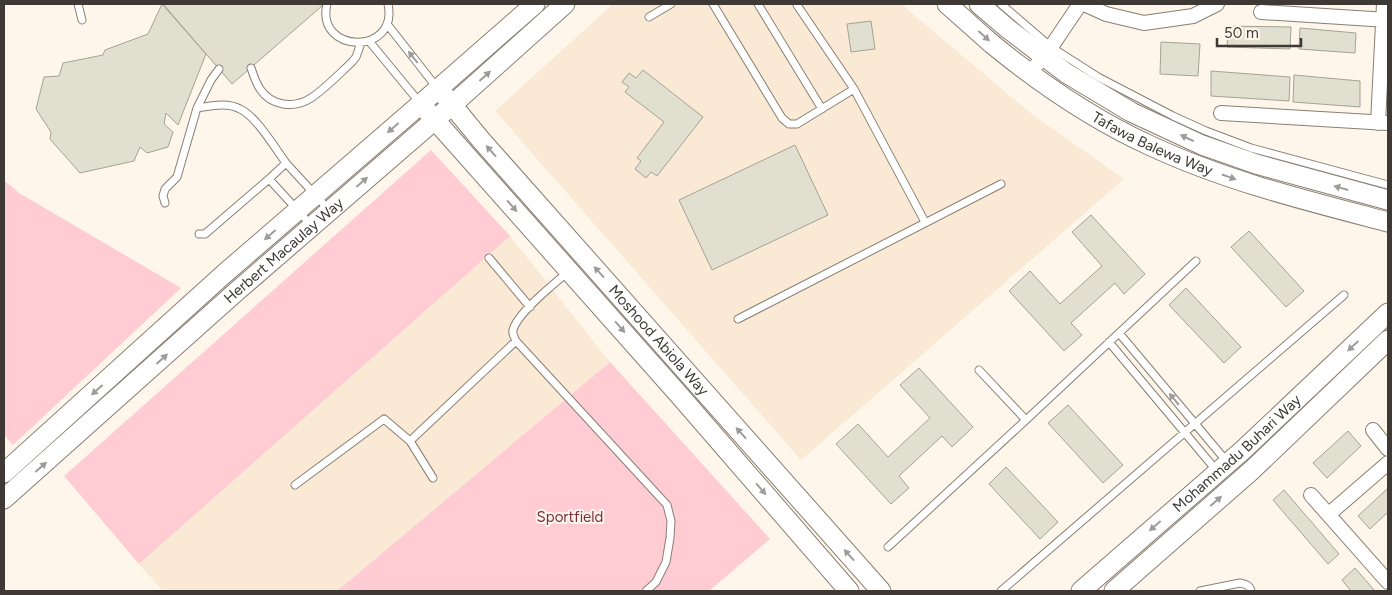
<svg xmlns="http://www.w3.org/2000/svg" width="1392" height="595" font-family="Figtree,sans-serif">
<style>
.built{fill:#f9e9d5}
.green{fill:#feccd2}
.building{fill:#e1e0d0;stroke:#a3a293}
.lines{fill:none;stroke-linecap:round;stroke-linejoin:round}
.lane-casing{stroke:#897f73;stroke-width:9}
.street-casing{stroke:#897f73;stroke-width:16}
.secondary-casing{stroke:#897f73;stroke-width:21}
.lane{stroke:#fff;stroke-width:7}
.street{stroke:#fff;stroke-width:14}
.secondary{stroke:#fff;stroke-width:19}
.oneway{fill:#9e9c9a}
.labels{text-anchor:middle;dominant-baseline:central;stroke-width:4;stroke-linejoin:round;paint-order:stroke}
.street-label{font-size:15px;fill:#3e3934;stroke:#fff6eb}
.park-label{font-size:15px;fill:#7a2c3d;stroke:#fff6eb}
</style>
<rect width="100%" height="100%" fill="#fff6eb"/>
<!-- built -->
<path class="built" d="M613,4H903L908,10L1033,115L1124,179L801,460L495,111Z
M510,236L610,362L337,591H163L139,564Z"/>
<!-- green -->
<path class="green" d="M431,150L510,236L139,564L64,476Z
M4,180L19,193L181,288L13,445L4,435Z
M610,362L770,539L709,591H337Z"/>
<!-- building -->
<path class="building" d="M162,4L206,54L178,125L166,113L164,124L173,132L168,147L147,153L140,147L134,161L80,173L50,139L51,132L36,109L44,77L59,76L63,63L103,55L105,50L148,34Z
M163,4H321L322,6L232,84Z
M871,21L875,49L851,52L847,24Z
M1228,26L1291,27L1290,49L1227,47Z
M1300,28L1356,33L1355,53L1299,49Z
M1161,42L1200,44L1198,76L1160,74Z
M643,70L703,117L657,176L651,172L646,178L635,169L641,161L637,158L664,122L625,92L629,87L622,82L629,73L636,78Z
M1211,71L1290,77L1289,101L1211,96Z
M1294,75L1360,81V107L1293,102Z
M795,145L828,215L712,270L679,200Z
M1091,215L1145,274L1124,294L1115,283L1071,323L1082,335L1064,351L1009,291L1030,271L1060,304L1102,266L1072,232Z
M1249,231L1304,291L1286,307L1231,247Z
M1186,288L1241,347L1224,363L1169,305Z
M919,368L973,427L952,447L942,436L899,476L909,488L891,504L836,444L858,424L888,457L930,418L900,385Z
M1068,405L1123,465L1103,483L1048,423Z
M1348,431L1361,446L1327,478L1313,463Z
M1006,467L1058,522L1040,539L989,484Z
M1388,488V512L1370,529L1358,516Z
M1284,490L1339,554L1328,564L1273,500Z
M1355,568L1375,591H1351L1342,580Z"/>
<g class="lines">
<defs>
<path id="lane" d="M78,4L82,20
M327,4C315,54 399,56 388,4
M713,4L782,118L789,124H797L854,89
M758,4L822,109
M1001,4L1051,47L1098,77L1173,116L1206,131L1251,148L1388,185
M797,5L854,89L925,222
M649,17L671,4
M387,24L438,89
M369,41L420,103
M251,68C253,74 256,83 260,89C271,106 294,109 311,98C326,88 339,74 352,62L356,57L361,43
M197,108L211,80L219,69
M269,179L286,163L329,210
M165,203L163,196L165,189L177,177L197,108C211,106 227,102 240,109C256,116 275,148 286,163
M199,234H205L269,179L312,226
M489,258L530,307
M569,271C555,283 517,313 513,330C512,334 514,337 516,341L667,505L671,521L670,538L666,562L656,582L646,591
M738,319L1001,184
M1119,333L1228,463
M1109,342L1216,470
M979,370L1026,420
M410,441L516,341
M295,485L384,419L410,441L433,478
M888,547L1026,420L1196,261
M1001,591L1344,295
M1200,591L1240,583C1245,584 1250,585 1251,591"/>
<path id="street" d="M1084,4L1106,14L1144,23L1193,16L1217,4
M1261,12L1388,20
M1030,73L1051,47L1080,4
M1221,113L1388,123
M1378,123L1384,4
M1373,430L1388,449
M1311,495L1388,582
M1329,514L1388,463"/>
<g id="secondary">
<path id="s1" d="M947,4C962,17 977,31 992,44C1041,84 1094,120 1151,146C1226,181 1308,201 1388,222"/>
<path d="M979,4L1007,28L1066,73L1131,112L1202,145L1256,164L1388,200"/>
<path id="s2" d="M444,95L481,140L881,591"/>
<path d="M427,111L680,396L849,591"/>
<path d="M4,473L224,274L438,89L535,4"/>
<path id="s3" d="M4,499L237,291L452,105L565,4"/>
<path id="s4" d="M1081,591L1243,450L1388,313"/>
<path d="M1114,591L1252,470L1388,340"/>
</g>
</defs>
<!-- lane casing -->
<use href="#lane" class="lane-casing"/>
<!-- street casing -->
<use href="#street" class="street-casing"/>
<!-- secondary casing -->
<use href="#secondary" class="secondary-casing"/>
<!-- lane -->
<use href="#lane" class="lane"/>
<!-- street -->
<use href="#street" class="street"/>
<!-- secondary -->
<use href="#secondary" class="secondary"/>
</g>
<!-- one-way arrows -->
<defs><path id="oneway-solid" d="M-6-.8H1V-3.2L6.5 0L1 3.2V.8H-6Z" transform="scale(1.25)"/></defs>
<g class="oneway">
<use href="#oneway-solid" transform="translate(984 36) rotate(42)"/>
<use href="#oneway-solid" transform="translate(413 57) rotate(-129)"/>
<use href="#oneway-solid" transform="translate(485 76) rotate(-42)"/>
<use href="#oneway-solid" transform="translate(393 128) rotate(139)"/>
<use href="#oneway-solid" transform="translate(1187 138) rotate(-155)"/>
<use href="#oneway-solid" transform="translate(491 151) rotate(-132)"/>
<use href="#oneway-solid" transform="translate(1229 177) rotate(19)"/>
<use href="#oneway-solid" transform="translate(362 182) rotate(-41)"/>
<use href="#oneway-solid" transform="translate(1341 188) rotate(-164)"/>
<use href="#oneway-solid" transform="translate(512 206) rotate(49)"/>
<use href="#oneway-solid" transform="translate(270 235) rotate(139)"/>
<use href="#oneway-solid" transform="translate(599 272) rotate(-132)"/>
<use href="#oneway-solid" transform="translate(620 327) rotate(49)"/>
<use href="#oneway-solid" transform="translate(1353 346) rotate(137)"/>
<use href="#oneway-solid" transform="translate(162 359) rotate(-42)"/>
<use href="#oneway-solid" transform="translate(97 390) rotate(138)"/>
<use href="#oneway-solid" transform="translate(1174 399) rotate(-130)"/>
<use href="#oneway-solid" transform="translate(741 433) rotate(-132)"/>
<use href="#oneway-solid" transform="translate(41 467) rotate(-41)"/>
<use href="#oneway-solid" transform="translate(761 489) rotate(49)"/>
<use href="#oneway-solid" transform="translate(1216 501) rotate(-41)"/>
<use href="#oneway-solid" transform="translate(1155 526) rotate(139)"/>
<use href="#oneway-solid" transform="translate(849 555) rotate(-132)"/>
</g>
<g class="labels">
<!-- street labels -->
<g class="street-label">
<text stroke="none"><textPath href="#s1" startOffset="250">Tafawa Balewa Way</textPath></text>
<text stroke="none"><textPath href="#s3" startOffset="374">Herbert Macaulay Way</textPath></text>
<text stroke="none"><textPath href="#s2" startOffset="326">Moshood Abiola Way</textPath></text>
<text stroke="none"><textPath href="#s4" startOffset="208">Mohammadu Buhari Way</textPath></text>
</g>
<!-- park labels -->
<g class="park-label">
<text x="570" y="517">Sportfield</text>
</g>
</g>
<!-- border -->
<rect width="1392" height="595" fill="none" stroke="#3e3934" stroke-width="10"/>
<!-- scale -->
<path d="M1217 38v8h84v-8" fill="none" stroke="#3e3934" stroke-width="2.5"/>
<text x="1224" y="38" font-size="15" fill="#3e3934" stroke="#fff6eb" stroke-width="4" paint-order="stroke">50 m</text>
</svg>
